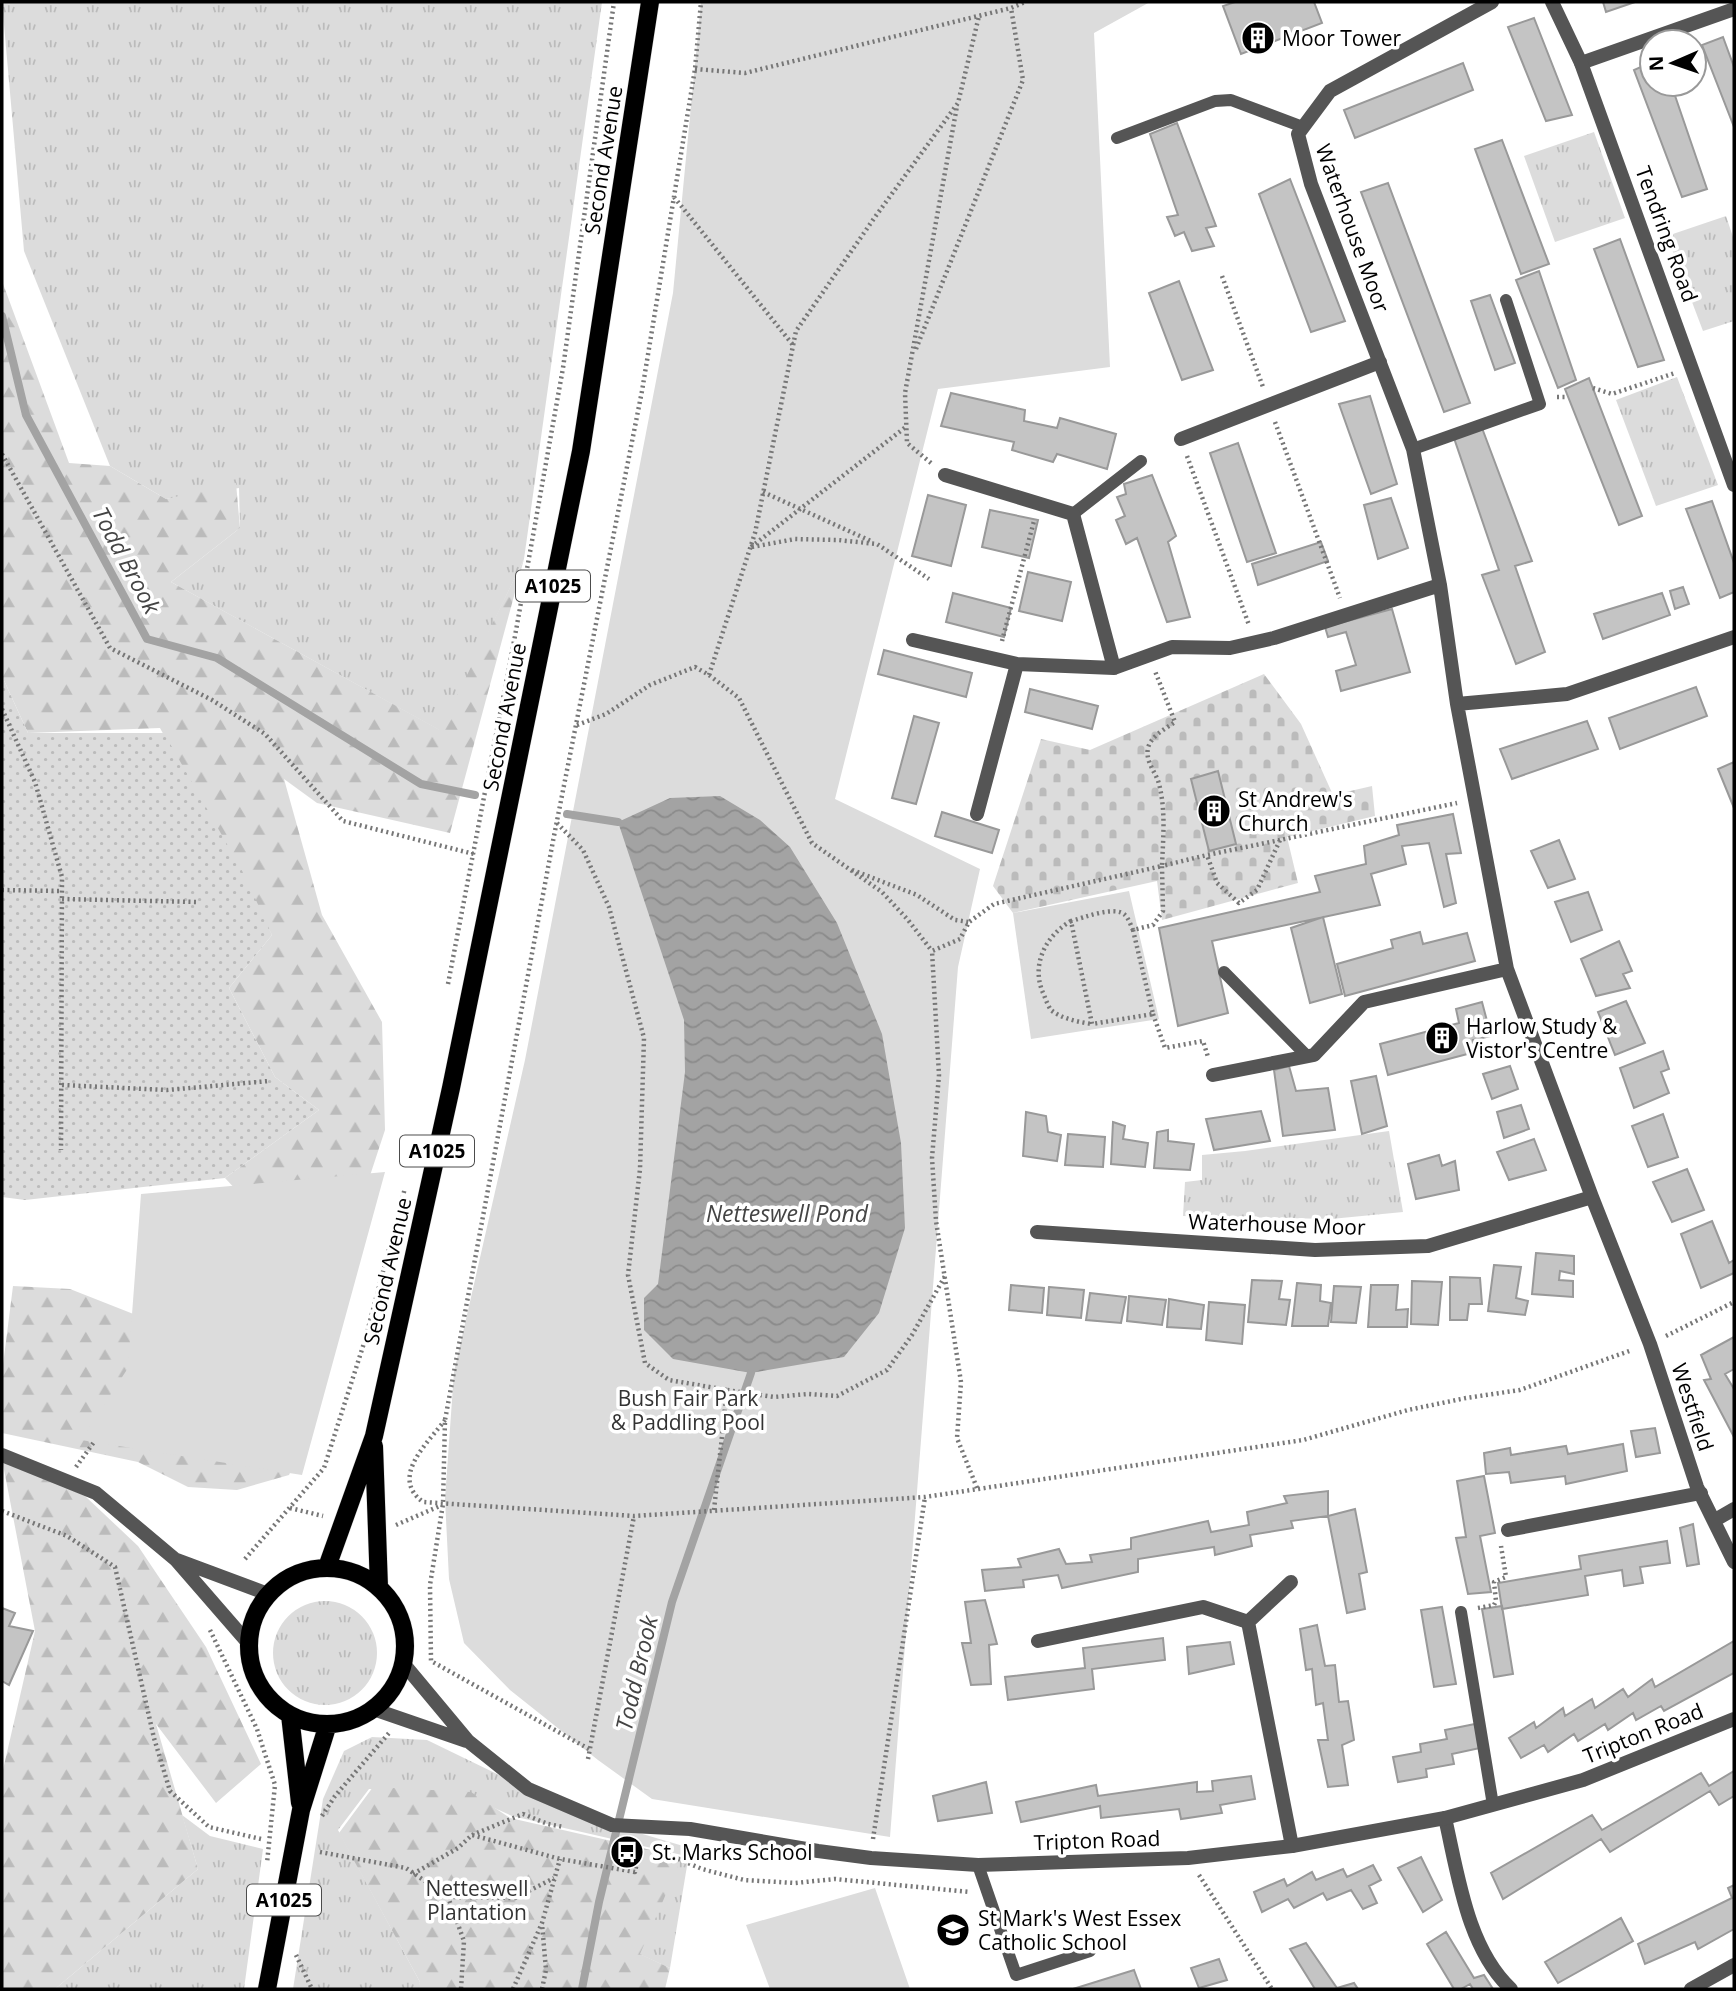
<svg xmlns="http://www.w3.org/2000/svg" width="1736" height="1991" font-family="'Open Sans',sans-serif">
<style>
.grass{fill:url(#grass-tufts)}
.forest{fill:url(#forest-firs)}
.cemetery{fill:url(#cemetery-stones)}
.park{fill:#dcdcdc}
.garden{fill:url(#garden-dots)}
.water{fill:url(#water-waves)}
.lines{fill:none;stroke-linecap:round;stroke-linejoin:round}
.stream{stroke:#a3a3a3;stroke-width:8}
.building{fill:#c4c4c4;stroke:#999;stroke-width:2}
.primary-casing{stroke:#dbdbdb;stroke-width:19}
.path{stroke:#777;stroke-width:4.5;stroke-dasharray:2 3.5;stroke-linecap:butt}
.service{stroke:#555;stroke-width:12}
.minor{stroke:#555;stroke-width:14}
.tertiary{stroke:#555;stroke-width:14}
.primary{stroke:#000;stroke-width:18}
.labels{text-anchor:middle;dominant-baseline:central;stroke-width:7;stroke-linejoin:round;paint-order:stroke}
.shield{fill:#fff;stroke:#4c4c4c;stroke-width:2}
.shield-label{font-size:19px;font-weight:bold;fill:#000}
.poi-label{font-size:21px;fill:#000;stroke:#fff;text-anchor:start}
.street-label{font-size:21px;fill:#000;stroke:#fff}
.park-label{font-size:21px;fill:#333;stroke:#fff}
.water-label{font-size:23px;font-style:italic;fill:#444;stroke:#fff}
</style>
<defs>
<pattern id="grass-tufts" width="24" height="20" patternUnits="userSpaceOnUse" patternTransform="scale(1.75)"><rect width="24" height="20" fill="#dcdcdc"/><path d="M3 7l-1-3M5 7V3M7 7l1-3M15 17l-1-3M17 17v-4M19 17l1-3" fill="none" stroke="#bbb"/></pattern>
<pattern id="forest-firs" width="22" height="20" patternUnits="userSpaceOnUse" patternTransform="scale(1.75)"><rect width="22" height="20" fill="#dcdcdc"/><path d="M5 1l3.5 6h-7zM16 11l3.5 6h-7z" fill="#bbb"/></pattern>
<pattern id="cemetery-stones" width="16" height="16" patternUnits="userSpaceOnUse" patternTransform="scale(1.75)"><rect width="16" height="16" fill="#dcdcdc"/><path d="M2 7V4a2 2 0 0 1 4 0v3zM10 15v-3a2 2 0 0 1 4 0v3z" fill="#bbb"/></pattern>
<pattern id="garden-dots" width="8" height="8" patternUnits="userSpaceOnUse" patternTransform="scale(1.75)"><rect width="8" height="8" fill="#dcdcdc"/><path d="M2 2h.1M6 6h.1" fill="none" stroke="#bbb" stroke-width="1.8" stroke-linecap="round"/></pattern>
<pattern id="water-waves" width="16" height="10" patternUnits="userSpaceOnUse" patternTransform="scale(1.75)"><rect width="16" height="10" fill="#a3a3a3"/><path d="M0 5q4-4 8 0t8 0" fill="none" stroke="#8b8b8b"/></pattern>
</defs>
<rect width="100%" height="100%" fill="#fff"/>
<!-- grass -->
<path class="grass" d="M2,2H602L524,559L441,731L171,582L240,528L239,488L166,499L110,466L24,251Z
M1594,132L1625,218L1555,242L1524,156Z
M1726,216L1734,240V321L1703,331L1667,236Z
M1677,377L1718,485L1656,506L1616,400Z
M1389,1131L1403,1212L1331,1219L1183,1216L1185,1182L1202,1180V1155L1245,1151Z
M273 1653a52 52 0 1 1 104 0a52 52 0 1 1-104 0Z
M372,1737L427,1740L528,1789L612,1825L690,1848L670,1968L639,1954L682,1855L512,1816L472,1798L426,1791L369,1789L338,1830L420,1982L419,1989H293L323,1799L344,1751Z
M182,1815L210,1836L263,1849L244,1989H55L198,1869Z"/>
<!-- forest -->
<path class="forest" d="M2,281L69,463L110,466L166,499L236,483L240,528L171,582L440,730L524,559L450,833L317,803L284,779L322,915L382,1022L385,1130L361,1203L253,1208L225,1178L319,1110L275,1077L229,988L272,935L160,728L28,733L2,676Z
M13,1286L70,1289L136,1315L313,1425L289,1475L237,1490L188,1487L138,1462L2,1433V1373Z
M2,1459L85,1496L138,1546L206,1647L261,1764L216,1803L156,1724L198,1869L55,1989H2V1774L35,1631Z
M373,1787L471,1792L510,1818L682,1857L640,1954L670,1968L665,1989H418L420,1982L339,1833Z"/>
<!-- cemetery -->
<path class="cemetery" d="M1264,674L1301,724L1333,795L1372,786L1375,816L1287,837L1298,883L1162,920L1157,881L1013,913L993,886L1041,739L1090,750Z"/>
<!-- park -->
<path class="park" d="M701,2H1150L1094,33L1110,367L938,389L835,799L980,869L958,967L890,1837L652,1799L598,1760L510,1690L464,1643L449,1579L445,1499L454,1372L525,1060L673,293Z
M1129,891L1159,1019L1031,1039L1013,913Z
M385,1172L302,1475L81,1440L128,1368L141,1194Z
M875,1888L910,1989H770L746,1925Z"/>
<!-- garden -->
<path class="garden" d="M2,676L28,733H164L245,876L272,935L229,988L275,1077L319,1110L225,1178L25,1200L2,1197Z"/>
<!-- water -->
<path class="water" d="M720,796L760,820L790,847L837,923L882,1034L901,1143L905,1228L879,1313L844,1357L751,1373L673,1359L644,1330V1298L658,1284L685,1072L684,1020L618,822L670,798Z"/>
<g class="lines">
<!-- stream -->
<path class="stream" d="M2,316L26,415L147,639L217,658L421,784L475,795
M567,814L618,822
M582,1989L599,1902L672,1602L751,1373"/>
</g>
<!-- building -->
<path class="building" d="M1235,2H1314L1322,23L1241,54L1223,6Z
M1603,2H1635L1606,12Z
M1534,18L1572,115L1546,121L1508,27Z
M1723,37L1734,67V127L1702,45Z
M1652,62V84H1671L1707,189L1682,197L1634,70Z
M1463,63L1473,90L1355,138L1344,110Z
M1177,123L1216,226L1206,228L1214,246L1192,251L1184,232L1175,236L1167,217L1178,215L1150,134Z
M1502,140L1549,264L1521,274L1475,149Z
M1290,179L1345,321L1311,332L1259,194Z
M1388,183L1470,403L1444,412L1361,192Z
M1620,239L1664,360L1638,367L1594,249Z
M1539,271L1576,380L1558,388L1516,280Z
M1179,281L1213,370L1182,380L1149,293Z
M1490,295L1515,363L1495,370L1471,301Z
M1589,378L1642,516L1619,525L1565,389Z
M951,393L1025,410L1024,421L1057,428L1060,418L1116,434L1107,469L1057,454L1053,462L1012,450L1014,442L941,426Z
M1370,396L1397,484L1371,494L1339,404Z
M1482,428L1532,561L1515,566L1545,652L1516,664L1482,575L1499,570L1454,438Z
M1238,443L1276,553L1247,562L1210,453Z
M1152,475L1176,536L1168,542L1190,617L1167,622L1137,538L1126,544L1116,520L1125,516L1117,497L1126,494L1124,484Z
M928,495L966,505L951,566L912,556Z
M1391,498L1408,548L1378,559L1364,505Z
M1712,501L1734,563V592L1720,598L1686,509Z
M990,510L1038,520L1029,558L982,547Z
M1321,542L1328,561L1258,585L1252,564Z
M1028,572L1071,582L1062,621L1019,611Z
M1683,587L1689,604L1675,609L1670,591Z
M953,593L1011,608L1004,637L946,622Z
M1662,593L1670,615L1603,639L1594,614Z
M1392,609L1410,672L1341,691L1336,671L1356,665L1346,632L1328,637L1325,627Z
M884,650L972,673L966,697L878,674Z
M1696,687L1707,716L1620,749L1609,718Z
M1030,689L1098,706L1092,729L1025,712Z
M914,716L939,723L916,804L892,798Z
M1587,721L1598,749L1512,779L1500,749Z
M1734,762V808L1718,769Z
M1218,771L1236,844L1209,851L1191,779Z
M942,812L999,830L992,853L935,836Z
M1453,814L1461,853L1446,854L1456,903L1444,907L1429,843L1402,846L1406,864L1371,874L1380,905L1212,941L1228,1013L1178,1026L1159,928L1320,892L1315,876L1366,864L1364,846L1399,835L1397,825Z
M1559,840L1575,879L1548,888L1531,851Z
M1588,892L1602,930L1571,942L1555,902Z
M1323,917L1342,994L1310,1003L1291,928Z
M1420,932L1423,944L1467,933L1475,961L1345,996L1337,964L1393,948L1391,940Z
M1619,941L1632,971L1623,974L1630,988L1596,996L1581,959Z
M1626,1001L1645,1043L1615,1055L1598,1012Z
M1482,1002L1491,1036L1473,1040L1475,1052L1388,1075L1380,1044L1459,1023L1456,1009Z
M1663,1051L1669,1069L1661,1072L1669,1093L1634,1108L1620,1068Z
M1289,1066L1296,1091L1328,1088L1335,1130L1283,1136L1274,1070Z
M1510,1066L1518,1089L1492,1099L1483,1074Z
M1376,1076L1387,1126L1362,1134L1351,1081Z
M1521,1105L1529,1129L1504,1138L1497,1112Z
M1261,1111L1270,1141L1214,1150L1206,1119Z
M1026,1112L1046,1116L1048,1132L1061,1135L1057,1161L1023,1156Z
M1663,1114L1678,1157L1648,1167L1632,1126Z
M1113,1122L1125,1126L1123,1139L1148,1143L1145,1167L1111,1164Z
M1168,1130V1141L1194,1144L1190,1170L1154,1168L1157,1132Z
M1068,1134L1105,1137L1103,1167L1065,1165Z
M1534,1139L1546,1170L1509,1180L1497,1152Z
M1439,1155L1442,1166L1455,1161L1459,1190L1416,1199L1408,1164Z
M1687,1169L1704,1210L1672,1222L1653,1182Z
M1712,1221L1729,1263L1734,1260V1273L1701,1288L1681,1234Z
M1536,1253L1574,1256V1274L1560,1271L1559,1280L1573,1281V1297L1532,1294Z
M1494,1265L1521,1267L1516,1298L1528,1301L1525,1315L1488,1311Z
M1450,1277L1480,1278L1482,1304H1469L1467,1320H1450Z
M1252,1280L1282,1281L1279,1299L1290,1300L1286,1325L1248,1322Z
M1412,1281L1442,1282L1438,1325L1411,1324Z
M1297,1283L1321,1285L1320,1301L1331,1303L1328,1326H1292Z
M1011,1285L1044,1288L1042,1313L1009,1310Z
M1371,1285H1398L1396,1310L1408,1309L1407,1327H1368Z
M1334,1286L1361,1287L1356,1323L1331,1322Z
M1049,1287L1084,1290L1081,1318L1047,1315Z
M1090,1293L1126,1297L1121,1323L1086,1320Z
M1129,1296L1166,1300L1162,1325L1127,1321Z
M1169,1299L1204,1305L1201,1329L1167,1327Z
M1209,1302L1245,1305L1242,1344L1206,1340Z
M1734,1337V1369L1725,1374L1734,1389V1437L1704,1380L1711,1379L1701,1355Z
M1655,1428L1660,1453L1636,1457L1631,1431Z
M1623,1444L1627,1471L1566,1484L1565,1476L1511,1483L1509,1472L1486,1474L1484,1453L1510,1448L1511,1455L1566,1446L1568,1454Z
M1484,1476L1495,1533L1480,1536L1491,1592L1468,1594L1456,1538L1466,1537L1457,1481Z
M1328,1491V1516L1291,1521L1293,1528L1250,1535L1252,1546L1215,1555L1214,1547L1138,1559V1572L1062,1588L1058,1575L1023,1580L1024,1587L985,1591L982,1570L1021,1567L1018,1559L1059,1549L1066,1564L1092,1562L1090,1555L1131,1549V1538L1208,1521L1211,1532L1249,1525L1247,1512L1287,1503L1284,1496Z
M1355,1509L1367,1572L1359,1574L1365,1609L1347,1613L1328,1516Z
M1693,1524L1699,1564L1687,1566L1680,1528Z
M1667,1541L1670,1563L1640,1567L1643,1583L1624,1586L1622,1570L1585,1576L1588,1595L1502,1609L1498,1583L1581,1569L1579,1556Z
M985,1600L997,1644L989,1645L991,1684L971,1685L962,1643H971L965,1602Z
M1502,1606L1513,1674L1494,1677L1482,1609Z
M1442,1607L1456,1684L1434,1687L1421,1610Z
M2,1608L15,1613L9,1626L33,1631L9,1685L2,1681Z
M1317,1625L1325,1666L1335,1665L1339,1702L1348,1701L1354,1740L1342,1745L1348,1785L1328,1787L1318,1740H1328L1323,1703L1316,1705L1312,1669L1306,1670L1300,1629Z
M1163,1638L1165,1660L1092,1669L1094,1689L1008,1700L1005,1677L1085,1668L1083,1648Z
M1734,1641V1673L1664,1711L1661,1706L1636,1720L1633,1713L1608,1730L1605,1724L1578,1741L1574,1734L1548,1752L1544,1745L1521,1758L1509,1738L1534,1722L1536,1728L1563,1708L1565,1716L1592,1699L1595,1708L1623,1689L1628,1697L1652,1679L1655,1687Z
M1230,1642L1234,1664L1189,1674L1187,1647Z
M1475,1724L1480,1748L1452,1754L1454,1764L1426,1769L1427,1777L1398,1782L1393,1757L1421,1752L1420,1744L1447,1739L1445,1730Z
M1734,1771V1796L1719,1805L1710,1791L1610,1852L1601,1839L1503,1899L1491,1873L1592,1815L1602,1830L1701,1773L1709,1786Z
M1251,1776L1255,1799L1220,1805L1222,1813L1181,1819L1179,1809L1101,1818L1100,1806L1021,1822L1016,1802L1096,1785L1098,1796L1197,1782V1792L1213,1791L1212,1781Z
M986,1782L992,1813L938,1821L933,1796Z
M1421,1857L1442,1900L1423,1912L1398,1868Z
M1373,1865L1381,1880L1369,1886L1377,1903L1363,1909L1351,1890L1327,1900L1323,1893L1294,1908L1288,1899L1262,1912L1254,1892L1284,1879L1287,1886L1312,1872L1316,1880L1343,1869L1347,1877Z
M1734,1885V1929L1698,1949L1695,1942L1645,1964L1638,1944L1732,1898L1728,1888Z
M1621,1918L1633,1941L1558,1983L1545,1962Z
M1446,1932L1474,1978L1484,1975L1493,1989H1473L1470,1984L1461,1989H1454L1427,1944Z
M1306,1943L1337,1988L1354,1983L1358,1989H1315L1290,1949Z
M1219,1959L1227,1980L1199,1988L1191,1968Z
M1134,1970L1141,1989H1073Z"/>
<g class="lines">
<defs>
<path id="primary" d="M374,1446L379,1587
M327,1567L374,1436L451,1088L581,451L650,2
M249 1646a78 78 0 1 1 156 0a78 78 0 1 1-156 0Z
M290,1715L300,1803
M267,1989L301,1810L328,1724"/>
</defs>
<!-- primary casing -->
<use href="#primary" class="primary-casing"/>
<!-- path -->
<path class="path" d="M695,69L745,73L1011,8L1025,2
M674,197L793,345
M1222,276L1263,387
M916,349L1023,80L1011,8
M1593,388L1612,394L1675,373
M1557,397H1568
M1275,422L1340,598
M2,454L110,648L212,700L265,734L343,821L474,854
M1187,456L1249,625
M931,463L907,443L905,393L957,106
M763,492L873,542
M751,547L907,426
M752,547L795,539L838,540L877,544L929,579
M1002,641L1034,521
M709,675L755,533L796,331L875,217L958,103L979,16
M2,709L35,782L62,877L61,1150
M577,725L606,714L650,685L695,667L709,675L739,698L812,843L882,892L908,920L932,951
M557,823L583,850L609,907L644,1038L640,1169L628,1275L645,1363L669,1380L727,1390
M1280,840L1207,855L1217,883L1239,903L1257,890L1280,840L1457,803
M852,870L917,895L955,920L969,922
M2,890L62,891
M62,899L197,902
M1071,921C1045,936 1030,966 1044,995C1046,1000 1048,1006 1051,1010C1062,1019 1079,1022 1092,1024
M1133,930C1131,926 1129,919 1125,915C1115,905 1083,918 1071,921L1092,1024L1153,1014L1133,930L1153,925L1163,911L1162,866L1207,855
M448,984L515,636L563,368L614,2
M1153,1014L1165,1048L1203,1041L1208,1057
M62,1085L167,1090L269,1081
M1666,1336L1734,1302
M445,1420C428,1443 389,1477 423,1502L634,1516L925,1497L1303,1440L1408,1410L1466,1398L1520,1390L1632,1350
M76,1467L94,1442
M977,1488L957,1438L961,1382L936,1221L932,1158L939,1075L932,951L960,939L969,922L994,904L1162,866C1163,839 1166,811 1159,784C1156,772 1145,762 1148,748C1151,736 1165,729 1175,722L1155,671
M290,1508L323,1516
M714,1510L727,1390L774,1397L808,1394L837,1396L887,1370L912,1335L945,1276
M2,1511L67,1536L115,1567L154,1738L170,1791L209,1827L261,1839
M396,1525L442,1505
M245,1559L324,1468L365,1340L405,1188
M1478,1608L1494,1605L1496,1601L1494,1582L1506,1577L1501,1546
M210,1630L257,1729L275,1785L267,1863
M589,1749L431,1661L430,1585L443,1504L445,1420L553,841L642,391L695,69L701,2
M588,1759L634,1516
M322,1816L335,1796L389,1733
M472,1835L523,1814L548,1824L564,1827
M873,1839L925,1497
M653,1848L702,1869L744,1880L795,1883L835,1879L970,1892
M320,1852L406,1868L448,1897L464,1941L461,1989
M413,1874L458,1848L472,1835L560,1859L635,1872L641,1843
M1199,1875L1272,1989
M448,1897L515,1898L554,1878
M296,1955L312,1989
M513,1989L542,1923L560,1859
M542,1989L546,1970L542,1924"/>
<!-- service -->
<path class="service" d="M1117,138L1215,101L1231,100L1303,127
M1413,449L1540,404L1506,300
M1073,514L1141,461
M1224,972L1307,1056
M1461,1612L1493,1805
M978,1865L1016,1975L1090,1951"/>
<!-- minor -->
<path class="minor" d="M1492,2L1330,91L1298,134L1311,184L1413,449L1440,585L1457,704L1507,969L1592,1197L1650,1344L1697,1487L1734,1562
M1581,63L1734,9
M1181,439L1380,362
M945,475L1073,514L1114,668L1172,647L1230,648L1274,638L1440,585
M913,640L1017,664L1114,668
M1457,704L1567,694L1734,637
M977,814L1017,664
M1213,1075L1314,1055L1364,1002L1507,969
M1037,1232L1315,1250L1428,1246L1592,1197
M2,1455L96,1493L176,1560L249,1644
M1715,1520L1734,1509
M1508,1530L1701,1493
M177,1560L268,1594
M1248,1622L1291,1582
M1038,1641L1203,1607L1248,1622L1292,1846
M1445,1818C1458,1874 1467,1948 1511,1989
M1691,1989L1734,1965"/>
<!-- tertiary -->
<path class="tertiary" d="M1552,2L1581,63L1734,485
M403,1663L468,1741L528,1789L612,1825L690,1829L818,1851L871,1858L978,1865L1188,1858L1292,1846L1445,1818L1583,1780L1734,1719
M373,1709L466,1741"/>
<!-- primary -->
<use href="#primary" class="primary"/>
</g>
<!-- icons -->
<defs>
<symbol id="building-disc" viewBox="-11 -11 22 22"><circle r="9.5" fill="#000" stroke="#fff"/><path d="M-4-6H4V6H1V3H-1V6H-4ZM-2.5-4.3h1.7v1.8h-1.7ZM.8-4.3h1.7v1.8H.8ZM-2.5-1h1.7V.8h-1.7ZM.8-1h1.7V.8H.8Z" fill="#fff"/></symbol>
<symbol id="bus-disc" viewBox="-11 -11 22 22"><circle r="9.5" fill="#000" stroke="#fff"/><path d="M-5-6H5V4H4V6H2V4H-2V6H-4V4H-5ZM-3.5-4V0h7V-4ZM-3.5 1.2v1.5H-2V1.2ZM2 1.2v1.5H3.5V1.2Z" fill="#fff"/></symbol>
<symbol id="school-disc" viewBox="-11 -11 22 22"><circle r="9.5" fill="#000" stroke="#fff"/><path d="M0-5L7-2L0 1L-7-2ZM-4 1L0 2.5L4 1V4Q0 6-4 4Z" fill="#fff"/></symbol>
</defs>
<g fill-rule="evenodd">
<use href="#building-disc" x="1239" y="19" width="38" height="38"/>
<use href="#building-disc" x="1195" y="792" width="38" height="38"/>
<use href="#building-disc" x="1423" y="1019" width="38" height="38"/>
<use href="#bus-disc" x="608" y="1833" width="38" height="38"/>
<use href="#school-disc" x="934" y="1911" width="38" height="38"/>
</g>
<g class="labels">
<!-- shield labels -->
<g class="shield">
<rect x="516" y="570.5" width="74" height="31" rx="5"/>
<rect x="400" y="1135.5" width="74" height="31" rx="5"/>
<rect x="247" y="1884.5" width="74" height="31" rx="5"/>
</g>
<g class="shield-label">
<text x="553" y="586">A1025</text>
<text x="437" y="1151">A1025</text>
<text x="284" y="1900">A1025</text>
</g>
<!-- poi labels -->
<g class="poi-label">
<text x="1282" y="38">Moor Tower</text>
<text x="1238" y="799">St Andrew's<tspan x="1238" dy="24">Church</tspan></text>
<text x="1466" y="1026">Harlow Study &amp;<tspan x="1466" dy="24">Vistor's Centre</tspan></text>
<text x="652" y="1852">St. Marks School</text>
<text x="978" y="1918">St Mark's West Essex<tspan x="978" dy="24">Catholic School</tspan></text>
</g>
<!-- street labels -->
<g class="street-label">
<text transform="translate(603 160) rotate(-81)">Second Avenue</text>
<text transform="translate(1353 228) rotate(70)">Waterhouse Moor</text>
<text transform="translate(1667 234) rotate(70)">Tendring Road</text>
<text transform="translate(504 717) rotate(-79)">Second Avenue</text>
<text transform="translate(1277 1224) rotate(2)">Waterhouse Moor</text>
<text transform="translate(387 1271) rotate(-77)">Second Avenue</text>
<text transform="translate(1693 1407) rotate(72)">Westfield</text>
<text transform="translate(1643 1733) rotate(-22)">Tripton Road</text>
<text transform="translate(1097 1840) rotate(-2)">Tripton Road</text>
</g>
<!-- park labels -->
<g class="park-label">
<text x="688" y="1398">Bush Fair Park<tspan x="688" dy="24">&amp; Paddling Pool</tspan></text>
<text x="477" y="1888">Netteswell<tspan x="477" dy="24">Plantation</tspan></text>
</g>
<!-- water labels -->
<g class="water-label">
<text transform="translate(127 560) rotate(62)">Todd Brook</text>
<text x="787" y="1213">Netteswell Pond</text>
<text transform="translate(636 1673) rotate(-77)">Todd Brook</text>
</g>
</g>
<!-- border -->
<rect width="1736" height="1991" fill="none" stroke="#000000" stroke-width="7"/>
<!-- north arrow -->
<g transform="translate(1673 63) rotate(268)"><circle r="33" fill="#ffffff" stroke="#999999" stroke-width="2"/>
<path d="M0-5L12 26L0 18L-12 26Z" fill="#000000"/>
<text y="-10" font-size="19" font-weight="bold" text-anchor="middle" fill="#000000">N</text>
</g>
</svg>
